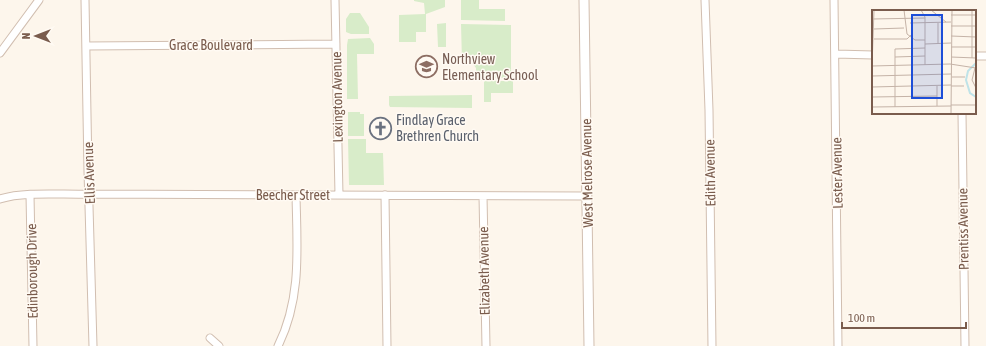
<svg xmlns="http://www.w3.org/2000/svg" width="986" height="346" font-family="'Asap Condensed',sans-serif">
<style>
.green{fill:#d8ecc9}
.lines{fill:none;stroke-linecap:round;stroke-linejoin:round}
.minor-casing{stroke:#d1beb0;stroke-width:9}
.tertiary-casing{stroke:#d1beb0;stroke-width:11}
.minor{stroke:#fff;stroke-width:7}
.tertiary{stroke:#fff;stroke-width:9}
.labels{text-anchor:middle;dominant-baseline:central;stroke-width:3;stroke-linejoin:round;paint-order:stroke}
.street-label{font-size:14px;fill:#7a5c4d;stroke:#fffaf3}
.education-label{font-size:14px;fill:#785e54;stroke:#fffaf3;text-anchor:start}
.worship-label{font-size:14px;fill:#5b616d;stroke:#fffaf3;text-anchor:start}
.inset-river{fill:none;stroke:#bfe3e8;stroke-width:2}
.inset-road{fill:none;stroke:#c5b3a7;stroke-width:1}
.view{fill:#1d4ed8;fill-opacity:0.15;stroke:#1d4ed8;stroke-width:2}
.inset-edge{fill:none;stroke:#7a5c4d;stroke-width:2}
</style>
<rect width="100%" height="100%" fill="#fdf6ec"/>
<!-- green -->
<path class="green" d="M414,0H445V7L426,14V32H416V42H399V15L425,14L424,3L414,1Z
M461,0H479V9H505V21L461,20Z
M350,13H360L369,27V34H351L346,32V19Z
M446,23V47H438L437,24Z
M461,24L511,25V78H482V81H476V68L473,64H463L462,62Z
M370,38L374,44V54H357L358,99H347V45L348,39Z
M484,81H513V93H491V102H484Z
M472,95V108L390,107L389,105V96Z
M348,112H360V114H364V136H348Z
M348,139H366V153H383L384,185H349Z"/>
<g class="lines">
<defs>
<path id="minor" d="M85,0L88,171L93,346
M335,0L339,195
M705,0L709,110L712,346
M834,0L838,346
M86,46L336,44
M0,53L39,0
M836,54L873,55
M975,56H986
M962,113L965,346
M30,195L33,346
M385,195L387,346
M483,196L486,346
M0,199C25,191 63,195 89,194L587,196
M210,338L219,346
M278,346C302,298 297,247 296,195"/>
<path id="tertiary" d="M584,0L589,346"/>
</defs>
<!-- minor casing -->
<use href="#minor" class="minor-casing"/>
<!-- tertiary casing -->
<use href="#tertiary" class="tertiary-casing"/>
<!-- minor -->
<use href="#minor" class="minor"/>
<!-- tertiary -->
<use href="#tertiary" class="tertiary"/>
</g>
<!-- icons -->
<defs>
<symbol id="school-ring" viewBox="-11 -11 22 22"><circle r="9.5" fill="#fffaf3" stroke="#8d6e63" stroke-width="1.5"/><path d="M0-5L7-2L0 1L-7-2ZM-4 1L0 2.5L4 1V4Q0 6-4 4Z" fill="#8d6e63"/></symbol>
<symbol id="church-ring" viewBox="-11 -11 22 22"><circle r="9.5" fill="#fffaf3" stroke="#6b7280" stroke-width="1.5"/><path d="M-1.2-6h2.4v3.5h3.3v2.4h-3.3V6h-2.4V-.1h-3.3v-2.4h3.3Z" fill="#6b7280"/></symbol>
</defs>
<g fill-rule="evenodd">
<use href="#school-ring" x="414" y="54" width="25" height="25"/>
<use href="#church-ring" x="368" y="116" width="25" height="25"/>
</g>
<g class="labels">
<!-- street labels -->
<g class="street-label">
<text x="211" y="45">Grace Boulevard</text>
<text transform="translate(337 97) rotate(-91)">Lexington Avenue</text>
<text transform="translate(89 173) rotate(-92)">Ellis Avenue</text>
<text transform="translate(587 173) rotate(-91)">West Melrose Avenue</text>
<text transform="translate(710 173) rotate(-91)">Edith Avenue</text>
<text transform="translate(837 173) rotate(-91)">Lester Avenue</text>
<text x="293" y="195">Beecher Street</text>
<text transform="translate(963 229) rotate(-91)">Prentiss Avenue</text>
<text transform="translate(32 271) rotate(-91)">Edinborough Drive</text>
<text transform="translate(484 271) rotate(-91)">Elizabeth Avenue</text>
</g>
<!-- education labels -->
<g class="education-label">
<text x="442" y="59">Northview<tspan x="442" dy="16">Elementary School</tspan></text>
</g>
<!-- worship labels -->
<g class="worship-label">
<text x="396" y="120">Findlay Grace<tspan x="396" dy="16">Brethren Church</tspan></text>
</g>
</g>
<!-- overview -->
<g transform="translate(872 10)">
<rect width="104" height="104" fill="#fdf6ec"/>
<path class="inset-river" d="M104,53L96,61L94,70L98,83L104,87"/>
<path class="inset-road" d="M32,0L35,24L43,30H53M49,0L53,7V55M59,0L74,12M79,5H104M0,9L53,8M38,13L79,12M66,13V34M79,16H104M2,19L32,18M79,26L104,27M2,29H35L41,23M53,34L79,33M79,37H104M23,47L53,46M79,47L104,48M100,48V0M0,56L78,54L104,58M0,56L2,0M103,58L100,70L104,78M0,66L79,64M80,67H93M79,76H92M0,77L79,75M0,87L65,86M79,95H104M65,96V76M0,97L79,96M23,97V39L53,38M79,104L80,0"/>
<path class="view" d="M40,5H70V88H40Z"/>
<rect width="104" height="104" class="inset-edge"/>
</g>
<!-- north arrow -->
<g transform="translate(36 36) rotate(270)" stroke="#fffaf3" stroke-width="3" paint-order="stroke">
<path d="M0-3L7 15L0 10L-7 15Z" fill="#7a5c4d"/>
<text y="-6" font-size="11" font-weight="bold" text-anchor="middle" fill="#7a5c4d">N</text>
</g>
<!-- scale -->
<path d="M842 322v6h124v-6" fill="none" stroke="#7a5c4d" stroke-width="2"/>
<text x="848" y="322" font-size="12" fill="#7a5c4d" stroke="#fffaf3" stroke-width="3" paint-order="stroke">100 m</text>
</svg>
